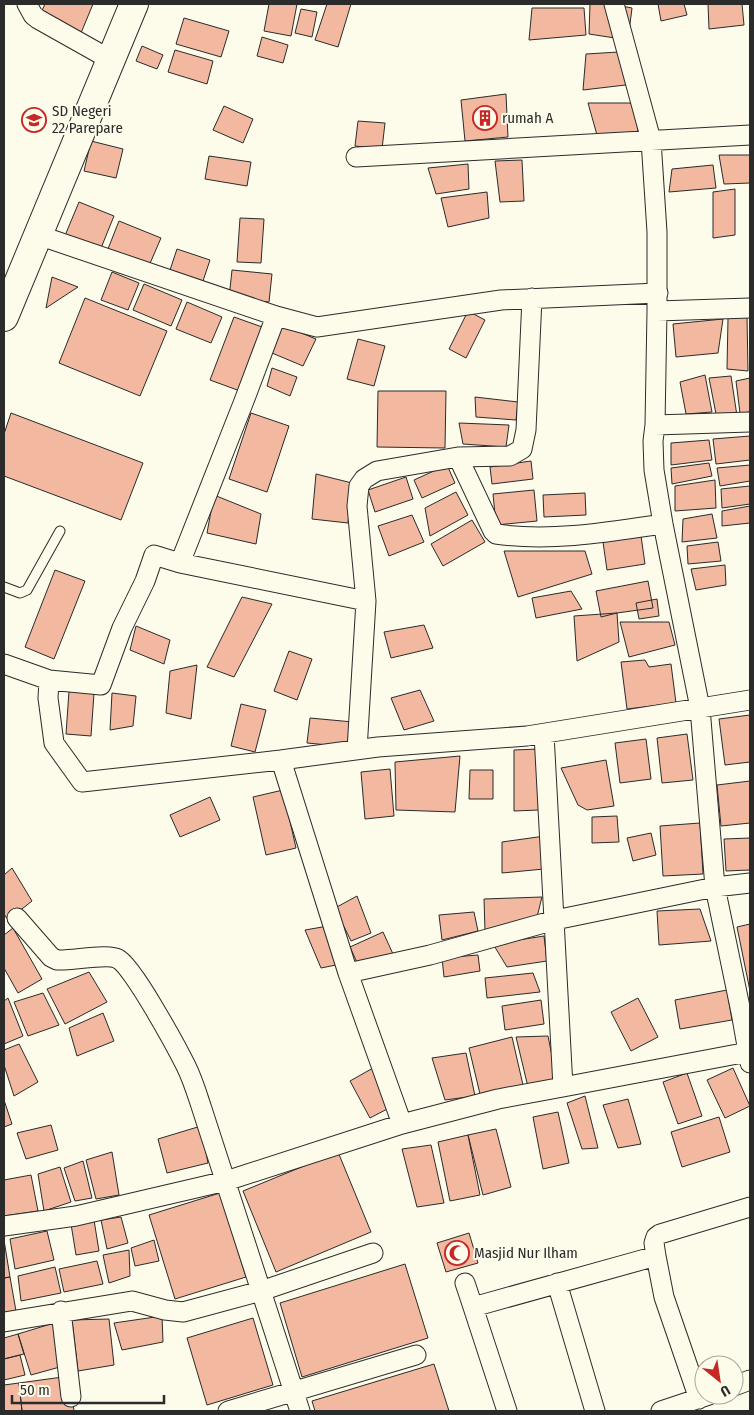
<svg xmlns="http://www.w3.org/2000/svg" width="754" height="1415" font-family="'Fira Sans Condensed',sans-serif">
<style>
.building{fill:#f2b8a0;stroke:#2b2b2b}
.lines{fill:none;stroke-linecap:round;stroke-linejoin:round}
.lane-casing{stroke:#2b2b2b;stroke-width:11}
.street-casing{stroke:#2b2b2b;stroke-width:21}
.highway-casing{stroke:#2b2b2b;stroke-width:30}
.lane{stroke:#fdfbea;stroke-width:9}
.street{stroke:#fdfbea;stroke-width:19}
.highway{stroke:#fdfbea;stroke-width:28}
.labels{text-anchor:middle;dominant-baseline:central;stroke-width:4;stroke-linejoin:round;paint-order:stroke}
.poi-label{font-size:15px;fill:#2b2b2b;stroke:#fdfbea;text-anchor:start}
</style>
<rect width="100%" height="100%" fill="#fdfbea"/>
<!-- building -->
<path class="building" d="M45,4H93L81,33L39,17Z
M269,4H297L291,36L264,31Z
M327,4H351L338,47L315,40Z
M590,4H611L632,8L628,40L589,34Z
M658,4H684L687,15L661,21Z
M708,4H742L744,25L709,29Z
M532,8H584L586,35L529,40Z
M301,9L317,12L312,37L295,33Z
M184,18L229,31L221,57L176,44Z
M262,37L288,45L283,63L257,56Z
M142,46L163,55L157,69L136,61Z
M175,50L213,61L207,84L168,72Z
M635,51L634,84L583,90L586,54Z
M506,94L508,137L465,141L461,100Z
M588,103H635L638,132L597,135Z
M224,106L253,119L243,143L213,130Z
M358,121L385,123L382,149L355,146Z
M91,141L123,149L116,178L84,171Z
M719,155H750V183L724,184Z
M209,156L251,162L247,186L205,179Z
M522,160L524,201L500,202L495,161Z
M468,164L469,189L436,194L428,168Z
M713,165L716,188L669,192L672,169Z
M735,189V235L713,238V192Z
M487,192L489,218L448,227L441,198Z
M79,202L114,216L99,253L64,238Z
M240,218L264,219L261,263L237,262Z
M119,221L161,238L145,275L104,259Z
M177,249L210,260L201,287L168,276Z
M232,270L272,274L269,302L229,298Z
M112,272L139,283L128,310L101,300Z
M52,277L78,287L46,308Z
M144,284L182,300L171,326L133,310Z
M85,298L167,331L140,396L59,363Z
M187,302L222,317L211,343L176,329Z
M468,311L485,320L466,358L449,349Z
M234,317L265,328L240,391L210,380Z
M747,317L748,371L727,369L728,318Z
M723,319L718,353L676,357L673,324Z
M282,325L316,339L303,366L272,353Z
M358,339L385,346L374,386L347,379Z
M272,368L297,377L290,396L267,386Z
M705,375L712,412L686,414L680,382Z
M731,376L737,416L716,414L709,378Z
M750,378V412L740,413L736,381Z
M378,391H446L445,448L377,447Z
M475,397L518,402L516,420L476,417Z
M11,413L143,463L121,520L4,476V434Z
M251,413L289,426L267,492L229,479Z
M459,423L509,425L506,447L463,444Z
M750,436V460L716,464L713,439Z
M709,440L712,460L671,465V443Z
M531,461L533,479L492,484L490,467Z
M709,463L712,476L672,484L671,468Z
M447,465L455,483L422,498L414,480Z
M750,465V481L720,486L717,468Z
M316,474L352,483L348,523L312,519Z
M406,477L413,499L375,512L368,490Z
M715,480L716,508L675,511V486Z
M750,486V504L722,508L721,489Z
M534,490L537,521L496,525L493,494Z
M456,492L468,515L430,536L425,508Z
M585,493L586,515L544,517L543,495Z
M214,495L261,514L256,544L207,533Z
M750,506V523L722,526V511Z
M712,514L717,538L682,542L683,519Z
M412,515L424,542L389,556L378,526Z
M472,520L485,542L443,566L431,544Z
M641,536L645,564L607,570L603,542Z
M718,542L721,561L688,564L687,546Z
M504,551H585L592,574L518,597Z
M725,565L726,585L696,590L691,569Z
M55,570L85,581L54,659L25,647Z
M648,581L653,608L617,613L601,617L596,591Z
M571,591L582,609L536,618L532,598Z
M242,597L272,604L234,677L207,667Z
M657,599L659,616L639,619L636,603Z
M617,613L619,642L577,661L574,616Z
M620,622H669L675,645L629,657Z
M424,625L433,648L391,658L384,632Z
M136,626L170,640L164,664L130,650Z
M289,651L312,659L297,700L274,691Z
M645,660L649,667L671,664L676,703L627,709L621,662Z
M197,665L191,719L166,713L170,671Z
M420,690L434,721L404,730L391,698Z
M69,691L94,693L91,736L66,734Z
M112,693L136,696L133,726L110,730Z
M241,704L266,710L255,752L231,746Z
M750,715V762L725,765L719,719Z
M310,718L353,722L350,747L307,743Z
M687,734L693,780L662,783L657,738Z
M646,739L651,779L620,783L615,743Z
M539,749V810L514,811V750Z
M460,756L455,812L396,810L395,762Z
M606,760L614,806L587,810L578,805L561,768Z
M390,769L394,816L365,819L361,772Z
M470,770H493V799H469Z
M750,781V823L721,826L717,785Z
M283,790L296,848L266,855L253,797Z
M210,797L220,820L180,837L170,815Z
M617,816L619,842L592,843V817Z
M700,823L703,874L663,876L660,826Z
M651,833L656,855L633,861L627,838Z
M545,836L544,869L502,873V842Z
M750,838V870L726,871L724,839Z
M12,868L32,901L8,920L4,914V875Z
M357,896L371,933L351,941L335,908Z
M542,897L537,917L485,931L484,899Z
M700,909L711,941L659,945L657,911Z
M474,912L478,931L442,940L439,915Z
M750,924V991L737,927Z
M328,926L341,964L321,968L305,930Z
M13,928L42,979L18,993L4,968V935Z
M383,932L393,954L360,969L350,947Z
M544,936L547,961L507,967L493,944Z
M478,955L480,971L444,977L442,958Z
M89,972L107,1002L65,1024L47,989Z
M533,973L540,992L487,998L485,978Z
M727,990L732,1020L680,1029L675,1000Z
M43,993L59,1025L28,1036L14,1002Z
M8,998L23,1036L4,1044V1001Z
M638,998L658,1037L631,1051L611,1012Z
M541,1000L544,1024L505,1030L502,1006Z
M103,1013L114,1041L77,1056L69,1028Z
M548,1036L557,1081L528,1087L516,1037Z
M512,1037L523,1085L480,1094L469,1048Z
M19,1044L38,1082L14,1096L4,1065V1050Z
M466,1053L475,1096L445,1100L432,1058Z
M373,1068L393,1106L370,1118L350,1081Z
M733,1068L750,1106L725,1118L707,1080Z
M687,1073L702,1116L678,1124L663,1082Z
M585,1096L598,1148L582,1149L567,1103Z
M628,1099L641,1144L618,1148L603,1105Z
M4,1100L12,1124L4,1127Z
M558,1112L569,1163L543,1169L533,1117Z
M719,1117L730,1152L682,1167L671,1132Z
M51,1125L58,1150L26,1159L17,1133Z
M201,1126L208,1163L167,1173L158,1139Z
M496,1129L511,1187L483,1195L468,1135Z
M468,1135L480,1195L450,1201L438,1142Z
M431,1145L444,1203L417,1207L402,1149Z
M112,1152L119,1195L96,1199L86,1160Z
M338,1152L371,1232L276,1272L243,1191Z
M83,1161L92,1198L75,1201L64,1168Z
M60,1167L71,1202L44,1211L38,1174Z
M31,1175L38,1211L4,1216V1180Z
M220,1193L246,1277L175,1299L149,1215Z
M121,1217L128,1243L107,1249L101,1220Z
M94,1220L99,1251L76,1255L71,1224Z
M47,1231L54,1260L15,1269L10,1239Z
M469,1233L478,1263L446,1272L437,1243Z
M4,1240L10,1277L4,1278Z
M154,1240L159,1261L135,1266L131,1248Z
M129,1250L130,1276L109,1283L103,1255Z
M97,1261L103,1284L64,1292L59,1269Z
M405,1264L428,1338L302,1377L280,1303Z
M55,1267L61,1293L21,1301L18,1276Z
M10,1277L16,1311L4,1313V1278Z
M162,1316L163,1342L122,1350L114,1323Z
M253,1318L273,1385L207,1405L187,1338Z
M109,1319L114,1365L78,1371L72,1320Z
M54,1323L67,1365L31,1375L18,1334Z
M18,1334L24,1354L4,1359V1338Z
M20,1355L25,1375L4,1380V1359Z
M434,1364L449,1411H315L312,1401Z
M70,1376L74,1411H22L19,1383Z
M19,1383L22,1411H4V1385Z"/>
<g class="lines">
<defs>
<path id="lane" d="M4,587L20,593L27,590L60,531"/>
<path id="street" d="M27,4L33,15L38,19L111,60
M614,4L651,140L657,232V311L750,308
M356,157L750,135
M38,235L276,316L317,327L501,300L658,293
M657,311L655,425L653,441L654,470L663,524L700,708L715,887L741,1012L750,1063
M655,425L750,422
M458,457L510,456L522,449L526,430L532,298
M180,563L366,601
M4,664L49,680L101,685L122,628L145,581L154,555L180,563L244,401L276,316
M49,680L48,698L54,743L82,782L281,760L378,747L527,736L750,700
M544,734L563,1087L748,1052
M357,750L366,601L357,506L359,486L364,479L377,471L458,457L493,531L496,534C550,542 609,532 663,524
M281,760L348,973
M17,918L51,957L57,960C72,961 108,953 118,959C132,965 177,1048 186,1066C193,1080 197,1094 202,1109L300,1411
M402,1124L348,973L430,955L555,920L715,887L750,883
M4,1226L76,1216L226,1181L402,1124L498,1099L563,1087
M656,1256L664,1297L699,1399
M465,1283L473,1307L656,1256L654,1243L656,1237L660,1234L750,1207
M557,1283L595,1411
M473,1307L507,1411
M61,1311L71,1397
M4,1322L132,1301L165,1310L183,1312L261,1291L373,1253
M734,1386L750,1380
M228,1411L416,1355
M661,1411L709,1395"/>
<path id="highway" d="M4,317L134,4"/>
</defs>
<!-- lane casing -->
<use href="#lane" class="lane-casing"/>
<!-- street casing -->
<use href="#street" class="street-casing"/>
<!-- highway casing -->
<use href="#highway" class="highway-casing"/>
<!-- lane -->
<use href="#lane" class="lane"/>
<!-- street -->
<use href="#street" class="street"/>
<!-- highway -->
<use href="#highway" class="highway"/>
</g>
<!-- icons -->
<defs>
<symbol id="building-ring" viewBox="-11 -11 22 22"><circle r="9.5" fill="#fdfbea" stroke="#c62828" stroke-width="1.5"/><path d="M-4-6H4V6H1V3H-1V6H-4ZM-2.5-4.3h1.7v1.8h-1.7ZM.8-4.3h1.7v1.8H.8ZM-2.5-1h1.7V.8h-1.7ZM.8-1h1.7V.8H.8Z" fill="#c62828"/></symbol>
<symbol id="school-ring" viewBox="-11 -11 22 22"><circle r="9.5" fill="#fdfbea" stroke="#c62828" stroke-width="1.5"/><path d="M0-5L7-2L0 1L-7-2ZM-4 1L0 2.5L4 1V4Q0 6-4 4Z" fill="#c62828"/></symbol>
<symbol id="mosque-ring" viewBox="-11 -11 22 22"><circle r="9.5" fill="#fdfbea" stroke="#c62828" stroke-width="1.5"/><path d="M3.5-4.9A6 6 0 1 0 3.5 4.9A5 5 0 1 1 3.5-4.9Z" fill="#c62828"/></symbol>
</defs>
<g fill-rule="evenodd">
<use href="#building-ring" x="471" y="104" width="28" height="28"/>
<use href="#school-ring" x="20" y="106" width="28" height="28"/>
<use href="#mosque-ring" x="443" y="1239" width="28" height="28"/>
</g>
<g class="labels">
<!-- poi labels -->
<g class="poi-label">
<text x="52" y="111">SD Negeri<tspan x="52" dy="17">22 Parepare</tspan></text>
<text x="502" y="118">rumah A</text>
<text x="474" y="1253">Masjid Nur Ilham</text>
</g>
</g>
<!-- border -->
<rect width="754" height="1415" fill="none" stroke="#2b2b2b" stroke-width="10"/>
<!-- north arrow -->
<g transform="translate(719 1380) rotate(150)"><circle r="24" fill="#fdfbea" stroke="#a9a89e"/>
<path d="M0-4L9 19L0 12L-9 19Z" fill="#c62828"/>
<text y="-8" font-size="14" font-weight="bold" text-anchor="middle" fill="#2b2b2b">U</text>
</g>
<!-- scale -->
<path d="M12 1395v8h152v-8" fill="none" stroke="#2b2b2b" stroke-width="2.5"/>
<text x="20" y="1395" font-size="15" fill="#2b2b2b" stroke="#fdfbea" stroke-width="4" paint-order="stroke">50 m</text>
</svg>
